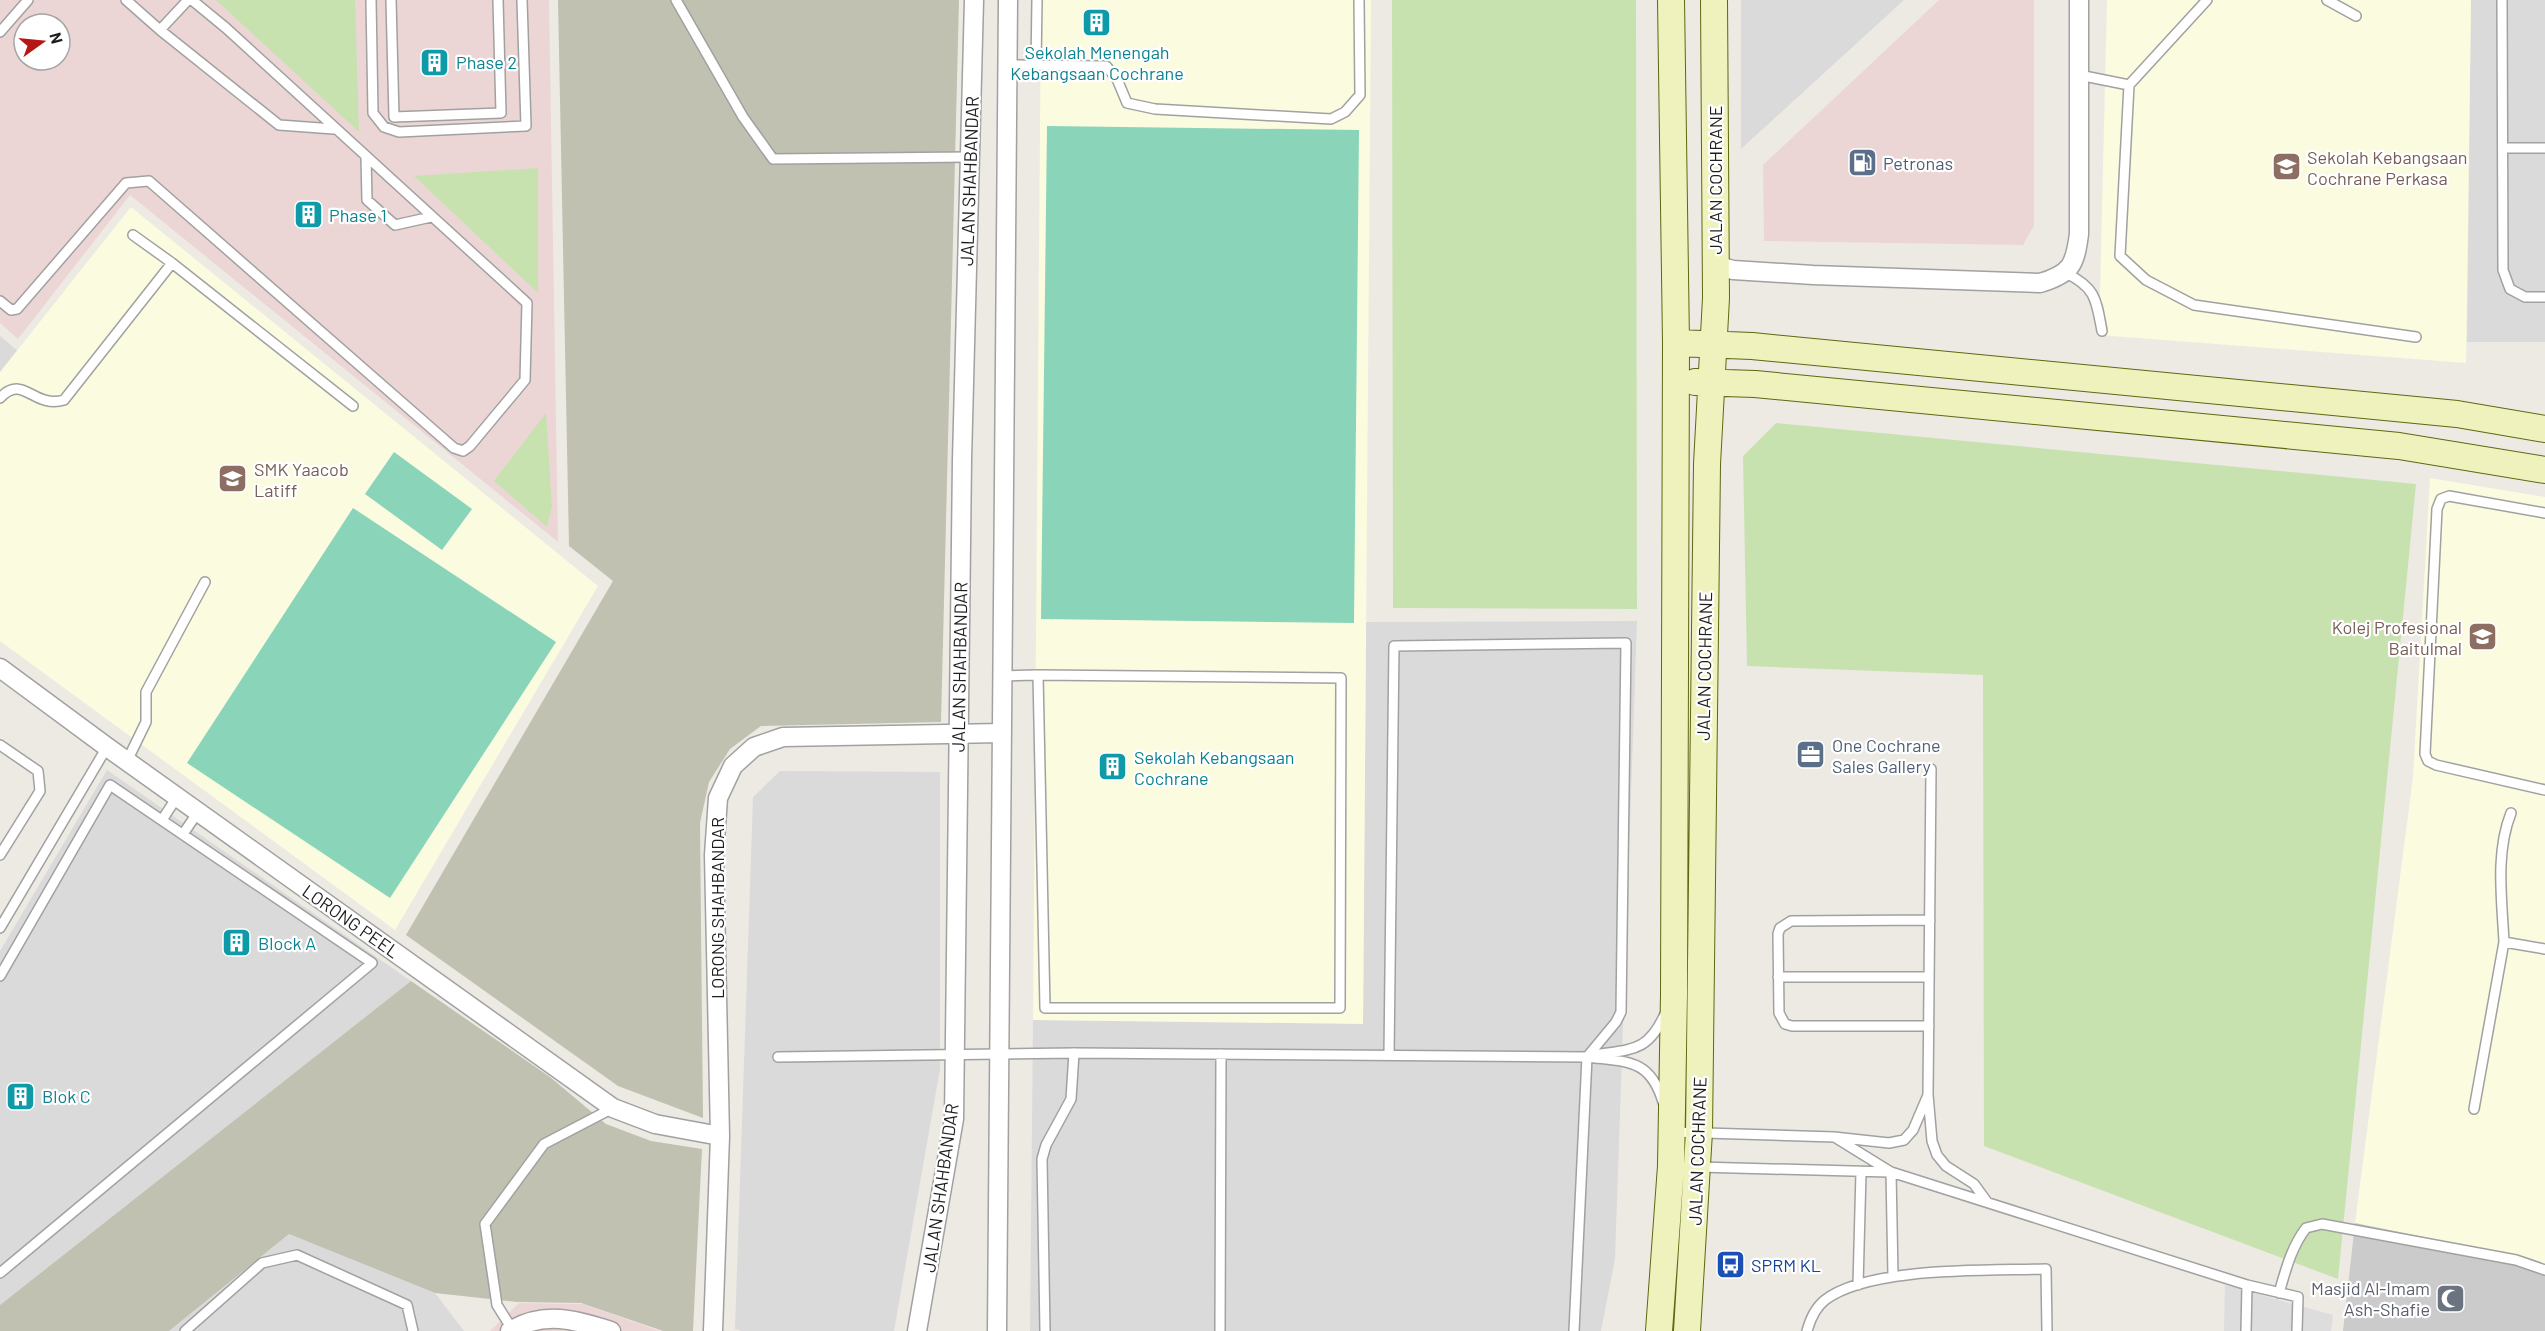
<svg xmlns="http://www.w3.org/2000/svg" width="2545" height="1331" font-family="Barlow,sans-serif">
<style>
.residential{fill:#dbdada}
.commercial{fill:#ecd6d5;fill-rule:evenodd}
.education{fill:#fbfbdf}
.religious{fill:#cbcbcb}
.construction{fill:#c0c1b0}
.grass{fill:#c7e2af}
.pitch{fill:#8ad4b9}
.parking{fill:#ddd}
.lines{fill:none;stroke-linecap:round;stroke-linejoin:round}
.lane-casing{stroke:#a1a1a1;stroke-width:12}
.street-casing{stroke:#a1a1a1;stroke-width:21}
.secondary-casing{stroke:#5d6810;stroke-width:28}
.lane{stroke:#fff;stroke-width:9}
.street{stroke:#fff;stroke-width:18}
.secondary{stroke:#eff2bd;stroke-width:26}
.labels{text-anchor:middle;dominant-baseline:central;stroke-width:4.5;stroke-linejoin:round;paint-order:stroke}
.culture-label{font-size:18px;fill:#0d838f;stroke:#fff;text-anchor:start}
.education-label{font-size:18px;fill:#785e54;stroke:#fff;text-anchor:start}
.service-label{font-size:18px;fill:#4e5e75;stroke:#fff;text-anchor:start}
.street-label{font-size:18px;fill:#1d1d1d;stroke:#fff}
.transit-label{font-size:18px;fill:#164399;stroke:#fff;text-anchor:start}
.worship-label{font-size:18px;fill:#5b616d;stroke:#fff;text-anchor:end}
</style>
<rect width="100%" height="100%" fill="#edeae4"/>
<!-- residential -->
<path class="residential" d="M1741,0H1904L1741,149Z
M2471,0H2545V342H2467Z
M0,336L18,351L0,373Z
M1637,621L1615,1259L1601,1331H1030L1033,1020L1363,1023L1366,622Z
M107,770L411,981L0,1305V951Z
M780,771L940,772V1069L894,1331H742L735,1329L753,797Z
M289,1234L435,1293L464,1331H169Z"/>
<!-- commercial -->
<path class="commercial" d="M0,0H549L558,542L130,195L18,339L0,323ZM24,24H60V60H24Z
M1939,0H2034V226L2023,245L1764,241L1763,165Z
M519,1303L583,1304L660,1331H490Z"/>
<!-- education -->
<path class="education" d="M1041,0H1371L1363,1024L1033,1020Z
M2107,0H2471L2466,363L2099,335Z
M131,207L598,586L395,930L0,641V372Z
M2430,478L2545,497V1265L2355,1223L2413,777Z"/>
<!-- religious -->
<path class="religious" d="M2355,1223L2532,1259L2545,1265V1331H2343Z"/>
<!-- construction -->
<path class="construction" d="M558,0H959L941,722L761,726L730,749L709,782L700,823L703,1118L618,1086L406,935L613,581L569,546Z
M411,981L550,1077L606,1124L651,1141L702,1149L693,1331H663L581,1303L517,1302L435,1293L289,1234L169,1331H0V1305Z"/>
<!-- grass -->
<path class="grass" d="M216,0H355L359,132Z
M1392,0H1636L1637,609L1393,608Z
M538,168V293L414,176Z
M546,413L552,507L547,527L494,481Z
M1776,423L2416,484L2338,1279L1984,1146L1983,675L1747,666L1743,456Z"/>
<!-- pitch -->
<path class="pitch" d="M1047,126L1359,130L1354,623L1041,619Z
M394,452L472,509L442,550L365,494Z
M353,508L556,642L390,898L187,763Z"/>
<!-- parking -->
<path class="parking" d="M2225,1285L2333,1315L2331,1331H2224Z"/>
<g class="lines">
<defs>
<path id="lane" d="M126,0L160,30L188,0
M371,0L373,113L384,127L399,132L526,126L522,0
M391,0L394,117L501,113L498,0
M676,0L743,117L773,159L970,157
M2327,0L2356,16
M2502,0L2503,270L2510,289L2525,297H2545
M160,30L279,125L334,129
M0,32L28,0
M1008,65L1106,66L1117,79L1127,103L1155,109L1331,119L1345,112L1360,95L1359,0
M1036,65L1037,0
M2079,75L2129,85L2207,0
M2129,85L2120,256L2146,280L2194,305L2416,337
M2503,148H2545
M366,157L367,200L395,225L431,217
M133,235L172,263L353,406
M2066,273C2096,288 2096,299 2102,331
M0,301L11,310L17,309L126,183L149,181L454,448L463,451L470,446L525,380L527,303L226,28L192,0
M0,398C23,373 33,409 64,400L172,263
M2545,513L2449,496L2441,499L2437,509L2425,754L2428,761L2436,765L2545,790
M1002,676L1038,675L1341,678L1340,1008H1045L1038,675
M0,745L38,771L40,791L0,855
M127,761L146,722V692L205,582
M1931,769L1928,1095L1932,1141L1937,1155L1946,1166L1974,1184L1987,1202
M162,820L177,797
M183,834L198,812
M0,928L107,747
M2504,942C2502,900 2495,853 2511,813
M0,976L110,785L372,963L0,1273
M1778,977H1929
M1929,1026H1792L1785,1024L1779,1013L1778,934L1780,928L1791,921L1930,920
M1389,1055L1394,646L1626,643L1621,1012L1616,1022L1587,1057L1574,1331
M1595,1055C1632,1049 1648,1052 1665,1014
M778,1057L1074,1053L1587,1057C1626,1062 1650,1058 1663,1102
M2474,1109L2504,942L2545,949
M1672,1132L1834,1137L1889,1143L1904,1140L1913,1130L1928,1095
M1836,1138L1891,1172L2247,1285L2246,1331
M1699,1167L1889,1172
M1891,1172L1893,1276
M1858,1285L1861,1172
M2247,1285L2298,1297L2297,1331
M2279,1293C2286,1269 2291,1248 2306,1228L2322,1224L2516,1260L2545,1270
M512,1329L497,1305L485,1224L544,1144L613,1108
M185,1331L262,1263L297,1255L407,1305L413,1331
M1045,1331L1042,1159L1046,1145L1071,1099L1074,1053
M1220,1331L1221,1054
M1807,1331C1810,1320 1816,1307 1825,1300C1869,1266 1990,1271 2046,1269L2047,1331"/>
<path id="street" d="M1715,265L1733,270L1813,275L2040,283C2071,274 2075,265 2079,234V0
M0,668L107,747L613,1108L655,1124L720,1136
M510,1331C544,1310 576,1320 611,1331
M713,1331L720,1136L714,855L718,798L733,766L754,747L783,737L1002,733
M917,1331L954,1119L962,460L974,0
M997,1331L1008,0"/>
<path id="secondary" d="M1676,343L1752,346L2457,414L2545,429
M1695,382L1755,384L2399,446L2545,470
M1659,1331L1671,1166L1674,994L1676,343L1671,0
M1687,1331L1699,1132L1707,464L1716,298L1714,0"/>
</defs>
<!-- lane casing -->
<use href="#lane" class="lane-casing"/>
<!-- street casing -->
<use href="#street" class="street-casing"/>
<!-- secondary casing -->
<use href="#secondary" class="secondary-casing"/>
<!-- lane -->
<use href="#lane" class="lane"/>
<!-- street -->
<use href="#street" class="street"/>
<!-- secondary -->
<use href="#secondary" class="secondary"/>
</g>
<!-- icons -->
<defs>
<symbol id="building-square" viewBox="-11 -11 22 22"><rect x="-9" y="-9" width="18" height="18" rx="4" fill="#0f9aa8" stroke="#fff"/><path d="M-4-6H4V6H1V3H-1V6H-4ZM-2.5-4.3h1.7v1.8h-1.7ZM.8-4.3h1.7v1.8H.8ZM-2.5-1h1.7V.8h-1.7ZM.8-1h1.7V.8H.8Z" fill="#fff"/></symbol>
<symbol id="fuel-square" viewBox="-11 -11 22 22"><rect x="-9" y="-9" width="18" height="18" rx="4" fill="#5c6f8a" stroke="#fff"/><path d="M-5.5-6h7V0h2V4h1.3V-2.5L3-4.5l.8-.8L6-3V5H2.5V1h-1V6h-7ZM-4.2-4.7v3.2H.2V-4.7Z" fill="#fff"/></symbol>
<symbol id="school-square" viewBox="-11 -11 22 22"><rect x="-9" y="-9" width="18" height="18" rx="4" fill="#8d6e63" stroke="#fff"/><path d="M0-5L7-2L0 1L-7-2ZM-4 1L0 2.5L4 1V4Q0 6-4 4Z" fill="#fff"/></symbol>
<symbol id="university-square" viewBox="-11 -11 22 22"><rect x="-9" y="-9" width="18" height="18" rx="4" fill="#8d6e63" stroke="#fff"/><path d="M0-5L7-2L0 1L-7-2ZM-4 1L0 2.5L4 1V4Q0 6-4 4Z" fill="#fff"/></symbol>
<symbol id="office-square" viewBox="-11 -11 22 22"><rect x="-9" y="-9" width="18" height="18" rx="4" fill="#5c6f8a" stroke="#fff"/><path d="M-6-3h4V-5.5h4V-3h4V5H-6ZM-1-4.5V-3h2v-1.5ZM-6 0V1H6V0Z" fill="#fff"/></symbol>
<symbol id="bus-square" viewBox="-11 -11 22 22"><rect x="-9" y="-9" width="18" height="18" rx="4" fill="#1a4fb4" stroke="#fff"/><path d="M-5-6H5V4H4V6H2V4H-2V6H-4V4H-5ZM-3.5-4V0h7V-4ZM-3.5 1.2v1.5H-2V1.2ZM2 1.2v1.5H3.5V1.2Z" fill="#fff"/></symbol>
<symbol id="mosque-square" viewBox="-11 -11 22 22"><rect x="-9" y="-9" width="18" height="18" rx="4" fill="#6b7280" stroke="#fff"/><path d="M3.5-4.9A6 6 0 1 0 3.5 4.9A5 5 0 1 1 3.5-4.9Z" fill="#fff"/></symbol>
</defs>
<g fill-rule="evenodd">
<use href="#building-square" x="1080" y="6" width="33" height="33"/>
<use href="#building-square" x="418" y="46" width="33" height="33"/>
<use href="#fuel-square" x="1846" y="146" width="33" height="33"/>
<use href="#school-square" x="2270" y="150" width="33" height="33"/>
<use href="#building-square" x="292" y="198" width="33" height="33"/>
<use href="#school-square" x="216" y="462" width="33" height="33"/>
<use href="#university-square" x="2466" y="620" width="33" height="33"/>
<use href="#office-square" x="1794" y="738" width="33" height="33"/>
<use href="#building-square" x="1096" y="750" width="33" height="33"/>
<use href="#building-square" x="220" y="926" width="33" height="33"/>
<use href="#building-square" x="4" y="1080" width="33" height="33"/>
<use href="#bus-square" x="1714" y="1248" width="33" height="33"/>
<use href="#mosque-square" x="2434" y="1282" width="33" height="33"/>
</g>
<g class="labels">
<!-- culture labels -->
<g class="culture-label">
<text x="1097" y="52" text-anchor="middle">Sekolah Menengah<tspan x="1097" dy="21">Kebangsaan Cochrane</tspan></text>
<text x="456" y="62">Phase 2</text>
<text x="329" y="215">Phase 1</text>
<text x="1134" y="757">Sekolah Kebangsaan<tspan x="1134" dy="21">Cochrane</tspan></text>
<text x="258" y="943">Block A</text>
<text x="42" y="1096">Blok C</text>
</g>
<!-- education labels -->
<g class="education-label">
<text x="2307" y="157">Sekolah Kebangsaan<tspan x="2307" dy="21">Cochrane Perkasa</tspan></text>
<text x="254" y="469">SMK Yaacob<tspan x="254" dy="21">Latiff</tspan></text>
<text x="2462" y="627" text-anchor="end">Kolej Profesional<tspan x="2462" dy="21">Baitulmal</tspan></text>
</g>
<!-- service labels -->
<g class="service-label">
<text x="1883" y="163">Petronas</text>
<text x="1832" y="745">One Cochrane<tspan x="1832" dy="21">Sales Gallery</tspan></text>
</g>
<!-- street labels -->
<g class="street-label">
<text transform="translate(1715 180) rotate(-90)">JALAN COCHRANE</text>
<text transform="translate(969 181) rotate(-88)">JALAN SHAHBANDAR</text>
<text transform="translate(1704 666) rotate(-89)">JALAN COCHRANE</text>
<text transform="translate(959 667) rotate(-89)">JALAN SHAHBANDAR</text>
<text transform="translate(717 908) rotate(-90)">LORONG SHAHBANDAR</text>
<text transform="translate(351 921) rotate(35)">LORONG PEEL</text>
<text transform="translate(1697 1151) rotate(-88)">JALAN COCHRANE</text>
<text transform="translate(940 1188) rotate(-82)">JALAN SHAHBANDAR</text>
</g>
<!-- transit labels -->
<g class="transit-label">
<text x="1751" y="1265">SPRM KL</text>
</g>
<!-- worship labels -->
<g class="worship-label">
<text x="2430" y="1288">Masjid Al-Imam<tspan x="2430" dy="21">Ash-Shafie</tspan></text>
</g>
</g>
<!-- north arrow -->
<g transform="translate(42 42) rotate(75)"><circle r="28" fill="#ffffff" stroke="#a5a5a5" stroke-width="1.5"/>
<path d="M0-4.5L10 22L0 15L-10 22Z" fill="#b61715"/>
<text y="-9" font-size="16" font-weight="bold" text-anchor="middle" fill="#1d1d1d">N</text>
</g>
</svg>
